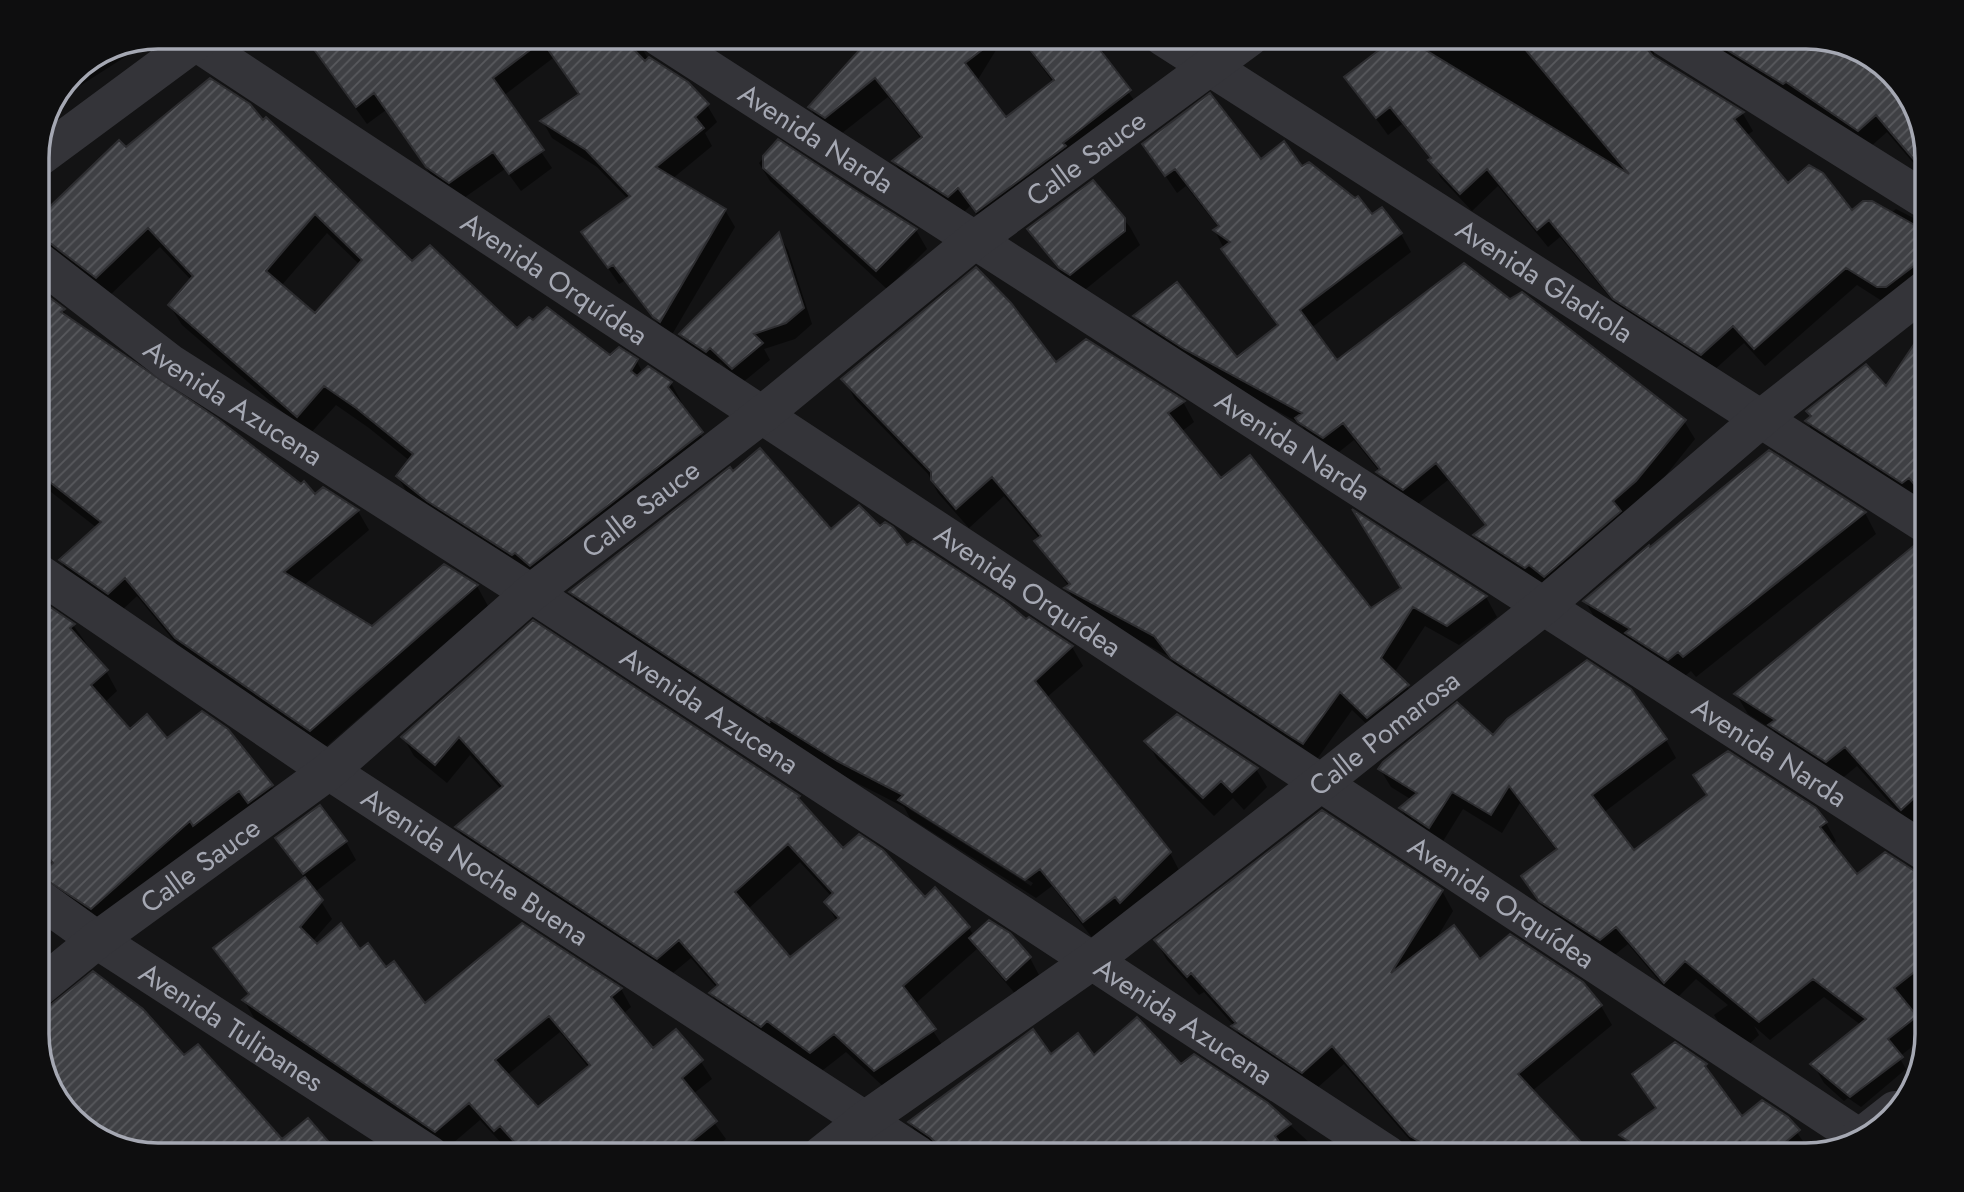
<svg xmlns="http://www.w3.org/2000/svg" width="1964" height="1192" font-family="Jost,sans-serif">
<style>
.shadow{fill:#0007;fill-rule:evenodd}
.building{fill:url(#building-hatch);stroke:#2d2d30;stroke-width:2;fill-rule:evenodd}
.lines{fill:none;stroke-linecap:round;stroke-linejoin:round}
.minor{stroke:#343439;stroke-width:38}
.labels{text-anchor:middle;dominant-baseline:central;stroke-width:5;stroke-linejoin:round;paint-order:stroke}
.street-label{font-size:28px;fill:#a5a8b3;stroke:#0e0e0f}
.rim{fill:none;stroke:#a5a8b3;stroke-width:3.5}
</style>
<defs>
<pattern id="building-hatch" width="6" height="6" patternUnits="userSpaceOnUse" patternTransform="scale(1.75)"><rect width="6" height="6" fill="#3f4044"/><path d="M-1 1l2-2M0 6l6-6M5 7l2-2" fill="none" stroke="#58595d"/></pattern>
</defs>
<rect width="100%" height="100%" fill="#131314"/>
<!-- shadow -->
<path class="shadow" d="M304,37H547L557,55L503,96L552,168L521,191L505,169L461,200L438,185L386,110L367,124Z
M873,37H1004L977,81L1005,119L1053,82L1019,37H1095L1104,53L1102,55L1141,110L989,230L970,206L960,216L905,181L894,161L922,140L888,97L837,137L821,127L810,107Z
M1188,37H1231L1212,53Z
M1398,37H1567L1572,43L1579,37H1664L1656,45L1653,57L1743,114L1753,131L1746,136L1787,185L1852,212L1867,200L1891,213L1896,209L1927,225V282L1893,308L1857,285L1765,366L1744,343L1712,372L1626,317L1560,237L1548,247L1498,186L1472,211L1441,178L1431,160L1402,124L1388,135L1346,78Z
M1689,37H1806L1867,53L1911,97L1927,151V179L1887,132L1869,148Z
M637,39L647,57L687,83L707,105L717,122L705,133L712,146L672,179L725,210L735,227L670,338L624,281L619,284L583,232L628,199L597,167L552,138L543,122L580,95Z
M121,44L128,55L61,98L73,72L112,46Z
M263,122L412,263L517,330L610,357L636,360L643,373L648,368L671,383L682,403L680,405L713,453L542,585L409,496L398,477L410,461L369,428L336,405L309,435L182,325L170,306L192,281L160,247L108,297L37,262V221L119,142L126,149ZM327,233L360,265L315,315L281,286Z
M778,142L916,230L927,249L887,289L770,181L759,163Z
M1144,144L1302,168L1401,234L1411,252L1311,328L1336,363L1509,302L1684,421L1695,439L1646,500L1555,595L1486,553L1476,535L1486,527L1448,480L1414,507L1388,491L1379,471L1354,440L1334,456L1311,441L1301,424L1197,367L1145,334L1135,316L1237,359L1278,327L1234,268L1215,231L1219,228L1186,186L1177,193Z
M1093,182L1130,227L1140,245L1081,293L1071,287L1029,229Z
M779,235L788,250L812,324L795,339L764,349L770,360L742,383L720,362L715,366L690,350L681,334Z
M37,288L63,310L69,320L315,497L324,489L358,511L369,530L303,586L372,628L444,566L477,586L488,606L322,750L188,658L137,596L120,612L72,580L61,561L97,528L37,481Z
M1926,330L1927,479L1912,501L1818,441L1807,421L1811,418L1808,412L1886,388Z
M1086,341L1183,402L1194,422L1181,432L1221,481L1371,611L1407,594L1357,514L1486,597L1497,617L1459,645L1425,626L1394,673L1407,686L1419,706L1380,737L1352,710L1315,762L1185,678L1168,656L1078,608L1067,588L1069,587L1037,541L1040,539L1004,496L969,528L938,493L928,474L855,399L844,379L1056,365Z
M1769,452L1865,513L1876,534L1696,677L1691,671L1680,680L1597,622L1585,601Z
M880,529L1072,647L1083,666L1046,698L1170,853L1180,872L1094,940L1052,886L1036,898L910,818L904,807L849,779L581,610L571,592L831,531ZM909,805L1033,883L1031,886L909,809Z
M1908,552L1927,563V839L1914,830L1857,766L1839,781L1782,745L1773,730L1748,714L1736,694Z
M37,601L73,625L106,671L117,691L104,703L130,732L167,740L271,786L283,805L206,844L202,840L103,927L37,884Z
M533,623L799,797L807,811L843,851L969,928L974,936L1030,958L1040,977L1018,997L977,949L915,1004L945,1049L886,1089L846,1052L818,1074L722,1012L711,993L717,988L691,958L668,977L468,846L457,827L502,790L470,755L447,783L414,756L403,737ZM800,862L832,897L826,902L837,922L790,959L747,910Z
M1493,737L1666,740L1676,758L1603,813L1634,852L1826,823L1836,841L1832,845L1857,877L1927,874V1035L1899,1057L1906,1069L1861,1107L1848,1098L1844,1101L1824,1083L1813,1064L1861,1025L1824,997L1770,1040L1754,1026L1759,1035L1746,1047L1725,1033L1714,1015L1728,1005L1696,979L1675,1000L1628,944L1611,958L1552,919L1523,877L1557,851L1520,803L1502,833L1463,809L1440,846L1412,827L1401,809L1412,800L1391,787L1380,769Z
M1147,741L1256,769L1267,787L1244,810L1233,798L1214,816L1157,759Z
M277,838L346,842L356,860L315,892L332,919L312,942L317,946L360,951L425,1005L522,925L621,989L631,1007L623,1014L653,1050L676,1032L701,1062L712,1079L693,1094L726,1139L706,1155H523L511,1143L505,1147L480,1120L446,1149L254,1018L244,1000L249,996L216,948L305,879ZM560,1032L589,1068L538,1110L507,1075Z
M1442,891L1453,911L1433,944L1601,1006L1612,1025L1532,1091L1590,1155H1423L1344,1064L1316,1089L1245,1046L1234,1026L1204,992L1199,995L1167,960L1156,941Z
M1051,1056L1181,1066L1267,1104L1323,1155H942L921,1142L910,1123Z
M184,1058L282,1142L307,1121L337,1155H158L97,1139Z
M1733,1106L1742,1119L1787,1118L1809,1150L1803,1155H1681Z"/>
<!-- building -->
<path class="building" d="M305,37H622L645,61L649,57L688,82L709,104L695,117L704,128L656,167L726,209L660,322L653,317L613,265L608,268L581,232L630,196L586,150L540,121L579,94L542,41L493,78L544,150L509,174L493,152L449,183L426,167L374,93L356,107Z
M871,37H999L965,63L1006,117L1054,80L1020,37H1090L1131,90L1063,143L1066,146L976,212L958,188L948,197L892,161L922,137L875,78L825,118L808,107Z
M1396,37H1404L1629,174L1515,37H1643L1646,48L1653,56L1744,112L1734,119L1788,183L1809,165L1823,173L1852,210L1863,201H1872L1927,232V256L1886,287H1877L1846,268L1754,349L1733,326L1701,355L1613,299L1549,220L1537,230L1487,169L1460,194L1428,160L1431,158L1390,107L1376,118L1344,77Z
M1706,37H1806L1867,53L1911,100L1927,151V175L1876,115L1858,131L1786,82L1783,84Z
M210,78L250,104L263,120L266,117L412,261L430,245L517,328L529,317L533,320L547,307L610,355L619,347L638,359L631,371L637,376L648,366L672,382L668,387L703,432L530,566L515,553L512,555L427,501L396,476L413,454L356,408L324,386L297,417L168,305L193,276L148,228L96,278L50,243L37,239V219L119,140L126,147ZM315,214L362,260L315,313L266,271Z
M1210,93L1261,159L1284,141L1302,166L1309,162L1355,198L1358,196L1372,214L1382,207L1402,233L1300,310L1337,360L1464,263L1510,299L1522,292L1686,420L1636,481L1613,501L1621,511L1544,577L1529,565L1525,568L1473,535L1486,525L1436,463L1403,490L1376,472L1380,469L1343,423L1323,438L1298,422L1295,418L1302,413L1184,349L1133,316L1177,282L1237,357L1278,325L1221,249L1230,242L1213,230L1219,226L1175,169L1165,176L1142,144Z
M778,139L855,190L917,229L876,271L763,168V156Z
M1093,180L1125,218V231L1070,275L1059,268L1027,229Z
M779,232L804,308L786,323L754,334L763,343L732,369L710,348L706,352L679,334Z
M976,267L1011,303L1056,362L1086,339L1185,401L1168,413L1221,478L1250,455L1371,608L1401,588L1352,509L1487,596L1447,626L1413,607L1381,658L1409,685L1367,718L1340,692L1303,744L1290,736L1171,658L1154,636L1064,588L1070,584L1034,541L1041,536L992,477L956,509L931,480V472L841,379Z
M37,288L65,309L61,312L218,419L301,484L304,481L315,494L323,487L359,510L284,572L372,626L444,564L478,585L310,731L175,638L125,578L108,594L59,560L101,522L37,472Z
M1927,325V499L1909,478L1902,483L1805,421L1811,416L1806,411L1866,364L1886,386Z
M760,448L831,529L859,505L880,526L885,522L893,527L907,545L913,541L1005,601L1026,619L1029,617L1073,646L1035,681L1171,852L1120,903L1115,897L1083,922L1040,869L1025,880L898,800L903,795L837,761L766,717L770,723L569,592L730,467L733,471Z
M1769,450L1866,512L1683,657L1678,652L1668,660L1625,633L1630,629L1583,601L1649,545L1650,547Z
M1916,544L1927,547V786L1901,810L1845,747L1826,762L1768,725L1775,720L1734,694Z
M37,598L75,624L70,628L108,670L91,685L130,729L147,714L167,738L202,711L228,729L273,785L248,803L239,791L193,826L190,821L91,909L39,875L53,863L37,845Z
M533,620L800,796L798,798L843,848L859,834L883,850L925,897L935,887L970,927L903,986L936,1029L874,1071L834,1034L810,1053L767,1021L761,1027L709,993L718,985L679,940L657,959L455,827L503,786L459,737L435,765L401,737ZM788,844L833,893L824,902L839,918L790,957L735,892Z
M1587,660L1631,689L1667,739L1592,795L1634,850L1707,795L1693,775L1728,751L1816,808L1827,822L1820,827L1857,874L1885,852L1927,879V962L1894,988L1917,1016L1888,1039L1903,1057L1850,1097L1810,1064L1866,1019L1813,979L1759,1022L1685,961L1664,983L1616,927L1600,940L1539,901L1521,876L1557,849L1509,786L1491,815L1452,792L1429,828L1399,808L1417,793L1378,769L1383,762L1457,702L1493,735L1507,719Z
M1177,714L1258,768L1232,792L1221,781L1203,798L1144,741Z
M320,805L347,841L303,874L275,838Z
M1322,810L1443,890L1391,973L1454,925L1480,959L1510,934L1583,982L1602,1005L1518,1074L1593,1155H1441L1410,1136L1332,1046L1302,1073L1231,1026L1236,1023L1191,973L1187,977L1154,940Z
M305,877L323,900L300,927L317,944L341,923L360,949L368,943L386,967L394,961L425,1003L522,923L622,988L611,997L653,1048L676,1029L703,1060L682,1078L717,1121L675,1155H526L500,1126L494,1131L469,1103L435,1132L242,1000L249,994L213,948ZM549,1016L590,1065L538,1107L495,1060Z
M989,920L1010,933L1031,957L1006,980L969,938Z
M93,971L143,1009L184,1055L198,1044L282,1139L308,1118L340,1155H158L97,1139L53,1095L37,1041V1016Z
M1137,1017L1181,1064L1194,1054L1268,1103L1291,1124L1275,1136L1289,1155H948L930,1137L908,1122L1033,1029L1051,1054L1078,1033L1094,1055Z
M1675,1042L1707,1064L1705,1066L1742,1116L1762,1100L1788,1117L1800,1130L1770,1155H1751L1740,1141L1723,1155H1650L1619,1135L1656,1108L1632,1074Z"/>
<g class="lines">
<!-- minor -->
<g class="minor">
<path id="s1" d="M188,37L1863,1140"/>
<path id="s2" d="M659,37L1927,853"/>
<path id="s3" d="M1163,37L1927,525"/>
<path d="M1665,37L1927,201"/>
<path d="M37,159L202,37"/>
<path id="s4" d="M37,260L170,363L531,593L1388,1155"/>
<path id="s5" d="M37,572L329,771L918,1155"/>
<path id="s6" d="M37,897L97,940L430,1155"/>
<path id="s7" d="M37,989L97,940L329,771L531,593L763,414L976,239L1250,37"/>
<path d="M1853,1143L1895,1110"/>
<path id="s8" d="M821,1155L865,1120L1092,961L1322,782L1545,605L1763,417L1927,288"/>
</g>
</g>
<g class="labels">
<!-- street labels -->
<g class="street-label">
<text stroke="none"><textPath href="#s2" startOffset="187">Avenida Narda</textPath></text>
<text stroke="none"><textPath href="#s7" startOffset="1339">Calle Sauce</textPath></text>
<text stroke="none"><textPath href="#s1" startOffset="439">Avenida Orquídea</textPath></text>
<text stroke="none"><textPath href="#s3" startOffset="453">Avenida Gladiola</textPath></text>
<text stroke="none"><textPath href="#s4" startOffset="243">Avenida Azucena</textPath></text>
<text stroke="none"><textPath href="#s2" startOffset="754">Avenida Narda</textPath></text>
<text stroke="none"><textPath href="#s7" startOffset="772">Calle Sauce</textPath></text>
<text stroke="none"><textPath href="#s1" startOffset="1006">Avenida Orquídea</textPath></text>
<text stroke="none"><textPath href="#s4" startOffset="810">Avenida Azucena</textPath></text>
<text stroke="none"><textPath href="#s8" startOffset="704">Calle Pomarosa</textPath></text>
<text stroke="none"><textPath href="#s2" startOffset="1321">Avenida Narda</textPath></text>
<text stroke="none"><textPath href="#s7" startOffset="205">Calle Sauce</textPath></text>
<text stroke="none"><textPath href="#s5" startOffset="528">Avenida Noche Buena</textPath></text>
<text stroke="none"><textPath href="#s1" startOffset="1573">Avenida Orquídea</textPath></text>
<text stroke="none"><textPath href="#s4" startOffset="1377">Avenida Azucena</textPath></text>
<text stroke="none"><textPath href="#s6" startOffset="234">Avenida Tulipanes</textPath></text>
</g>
</g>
<!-- crop -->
<path d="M0 0H1964V1192H0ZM158 49H1806A109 109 0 0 1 1915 158V1034A109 109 0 0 1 1806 1143H158A109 109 0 0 1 49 1034V158A109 109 0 0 1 158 49Z" fill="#0e0e0f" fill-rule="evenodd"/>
<path class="rim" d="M158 49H1806A109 109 0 0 1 1915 158V1034A109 109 0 0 1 1806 1143H158A109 109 0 0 1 49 1034V158A109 109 0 0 1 158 49Z"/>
</svg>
